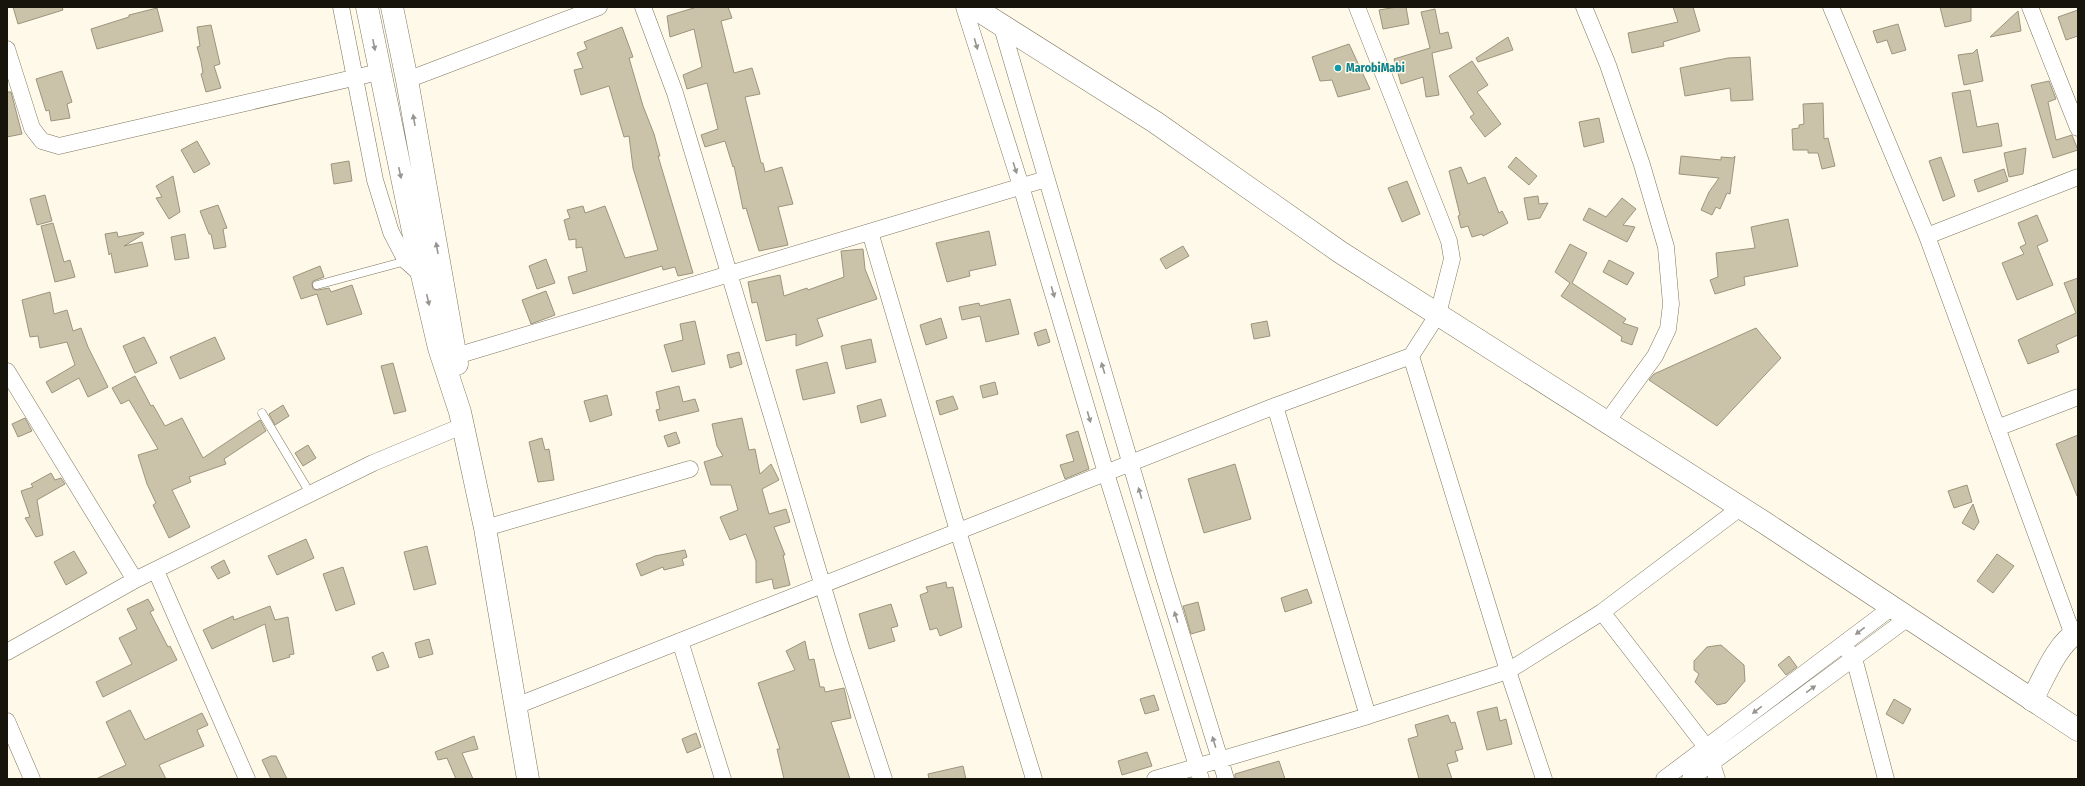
<svg xmlns="http://www.w3.org/2000/svg" width="2085" height="786" font-family="'Fira Sans Condensed',sans-serif">
<style>
.building{fill:#cbc3a9;stroke:#9c947c}
.lines{fill:none;stroke-linecap:round;stroke-linejoin:round}
.lane-casing{stroke:#7d755d;stroke-width:9}
.street-casing{stroke:#7d755d;stroke-width:17}
.secondary-casing{stroke:#7d755d;stroke-width:23}
.highway-casing{stroke:#7d755d;stroke-width:23}
.lane{stroke:#fff;stroke-width:8}
.street{stroke:#fff;stroke-width:16}
.secondary{stroke:#fff;stroke-width:22}
.highway{stroke:#fff;stroke-width:22}
.oneway{fill:#979591}
.culture-dot{fill:#0f9aa8;stroke:#fef9e9;stroke-width:1.5}
.labels{text-anchor:middle;dominant-baseline:central;stroke-width:3;stroke-linejoin:round;paint-order:stroke}
.culture-label{font-size:12px;font-weight:bold;fill:#0d838f;stroke:#fef9e9;text-anchor:start}
</style>
<rect width="100%" height="100%" fill="#fef9e9"/>
<!-- building -->
<path class="building" d="M13,7H62L63,10L18,24Z
M697,7H728L732,18L721,21L734,73L752,68L760,94L745,97L761,163H763L765,172L782,167L793,204L778,207L788,245L759,251L746,208L743,209L734,166L733,167L725,141L705,147L701,135L718,129L707,83L687,89L683,75L702,67L694,29L670,37L667,16Z
M1397,7H1406L1409,24L1383,29L1379,10Z
M1673,7H1693L1700,31L1663,42L1664,46L1632,53L1628,33L1678,22Z
M1940,7H1971V21L1945,27Z
M157,8L163,31L97,49L91,29L129,17V15Z
M1435,9L1440,34L1448,32L1452,48L1432,53L1439,95L1426,97L1423,77L1401,84L1394,59L1430,48L1421,12Z
M2078,10V36L2066,40L2058,17Z
M2018,11L2021,31L1990,37Z
M1898,24L1906,50L1892,54L1887,40L1877,43L1873,31Z
M211,25L220,64L214,66L221,88L206,92L201,74L203,73L201,61L197,47L200,46L197,27Z
M622,27L633,57L629,58L643,106L654,134L660,156H658L693,273L678,276L675,267L663,270L662,266L573,294L568,277L587,271L582,247L576,248V239L569,240L564,220L570,218L567,210L583,206L585,213L605,206L625,258L658,250L633,168L629,136L624,137L609,86L581,95L574,70L583,68L577,53L587,49L584,42Z
M1508,37L1513,50L1478,62L1476,58Z
M1349,44L1370,89L1338,97L1332,80L1320,81L1312,57Z
M1977,49L1983,81L1964,85L1958,55L1973,53Z
M1750,57L1753,100L1731,101L1730,88L1685,96L1680,68L1728,58Z
M1472,61L1488,85L1477,92L1501,124L1485,137L1470,117L1474,114L1449,76Z
M62,71L72,102L67,104L70,118L51,121L49,110L46,111L36,79Z
M2049,81L2056,99L2048,102L2056,140L2072,135L2078,150L2053,158L2031,85Z
M1970,90L1977,127L1998,123L2002,146L1963,153L1952,93Z
M7,92H11L22,134L7,137Z
M1823,103L1824,139L1828,138L1835,166L1822,169L1818,153H1808V150H1793L1792,129L1799,128V125L1804,124L1803,104Z
M1599,118L1604,142L1584,147L1579,122Z
M197,141L210,164L194,173L181,150Z
M2026,148L2023,174L2009,177L2004,153Z
M1681,156L1721,160V157L1733,158L1735,156L1730,194L1727,193L1720,209L1716,207L1712,215L1701,210L1709,192L1719,178L1679,174Z
M1516,157L1537,176L1529,185L1508,167Z
M1941,157L1955,196L1943,201L1929,161Z
M349,161L352,181L334,184L331,164Z
M1461,167L1468,184L1485,177L1499,213L1502,211L1508,223L1483,236L1482,234L1472,237L1468,226L1461,228L1458,216L1460,215L1449,171Z
M2004,169L2008,181L1978,192L1974,180Z
M173,176L180,212L169,219L156,198L162,197L156,186Z
M1407,181L1420,214L1402,222L1388,188Z
M45,195L52,221L37,225L30,199Z
M1538,196L1539,204L1548,203L1540,218L1528,220L1524,198Z
M1622,198L1636,209L1623,225L1635,227L1627,242L1583,220L1589,208L1606,217Z
M218,205L227,228L223,229L226,247L214,249L211,234H209L200,211Z
M2037,215L2048,241L2037,246L2053,285L2017,300L2002,263L2024,254L2020,247L2026,244L2018,223Z
M1788,219L1798,266L1744,277L1745,285L1715,294L1710,280L1718,277L1716,253L1755,248L1751,227Z
M53,223L64,262L70,260L75,277L55,282L41,226Z
M989,231L996,265L969,271L970,276L947,282L936,243Z
M117,232L118,237L143,232L144,234L124,246L142,242L148,266L115,273L111,253L109,255L105,234Z
M185,234L189,258L175,260L171,237Z
M1570,244L1587,253L1572,283L1626,319L1623,323L1638,328L1632,345L1621,341L1622,337L1561,296L1570,283L1555,272Z
M1183,246L1189,256L1166,269L1160,259Z
M863,249L865,269L877,299L817,319L823,336L796,346V334L766,341L757,302L752,303L748,282L780,275L784,296L807,288L808,290L844,277L841,251Z
M546,259L555,283L537,289L529,266Z
M1609,260L1634,273L1627,285L1603,272Z
M320,266L324,277L313,281L312,284L313,289L318,290L329,288L331,292L352,285L362,314L327,325L317,294L301,299L293,277Z
M2078,278V335L2056,345L2059,352L2028,364L2018,340L2076,313L2064,283Z
M546,291L555,315L531,324L522,300Z
M50,292L54,314L67,310L73,331L81,328L88,347L108,387L88,397L79,378L52,393L46,382L75,365L67,342L40,348L38,336L30,337L22,300Z
M1010,299L1019,334L986,342L980,316L962,320L959,307L979,303L980,306Z
M941,318L947,338L926,345L920,325Z
M695,321L705,364L672,372L664,345L683,340L680,324Z
M1267,321L1270,336L1254,339L1251,324Z
M1756,328L1781,358L1717,426L1649,380L1654,374Z
M1046,329L1050,342L1038,346L1034,333Z
M144,337L157,363L135,373L123,346Z
M215,337L225,359L180,379L170,357Z
M871,339L876,362L846,369L841,346Z
M739,352L742,364L730,368L727,355Z
M827,362L835,393L803,400L796,370Z
M393,363L406,411L394,414L381,366Z
M135,376L151,406L153,405L165,426L182,418L203,458L260,420L266,431L224,459L226,464L189,477L191,482L172,490L190,527L169,538L153,505L156,503L147,484L138,455L158,449L129,400L121,404L112,388Z
M995,382L998,394L983,398L980,386Z
M679,386L683,402L695,399L699,411L659,421L656,410L660,409L656,392Z
M607,395L612,415L590,422L584,401Z
M953,396L958,409L940,415L936,401Z
M881,399L886,416L861,423L857,406Z
M283,405L289,416L275,425L269,414Z
M25,418L32,431L18,437L12,424Z
M742,418L749,450L755,449L760,474L771,464L779,480L762,489L769,514L786,509L790,522L774,527L785,555H783L790,585L774,589L772,579L756,583V561L746,534L730,540L720,517L738,510L731,485H711L704,462L723,456L717,446L712,424Z
M1078,431L1089,469L1065,479L1060,465L1074,461L1066,435Z
M676,432L680,443L668,447L664,436Z
M2078,435V496H2077L2056,444Z
M542,438L545,450L549,449L554,480L538,482L529,442Z
M308,445L316,458L303,466L295,453Z
M1235,464L1251,519L1204,533L1188,479Z
M51,473L55,480L61,478L65,484L37,500L43,535L36,537L25,518L30,517L21,491L33,487L31,484Z
M1967,485L1972,502L1954,508L1948,491Z
M1973,504L1979,522L1974,530L1962,523Z
M306,539L314,558L277,575L268,556Z
M427,546L436,584L414,590L404,552Z
M685,550L687,557L682,559L684,565L664,570L663,567L641,576L636,564L655,556Z
M74,551L87,573L66,585L54,562Z
M1997,554L2014,566L1993,593L1977,581Z
M224,560L230,573L218,579L211,567Z
M343,567L355,604L336,611L323,574Z
M946,582L947,588L953,587L962,627L940,636L937,628L930,630L920,595L928,592L926,587Z
M1307,589L1312,603L1285,612L1281,598Z
M148,599L154,610L150,612L168,647L170,646L177,660L103,697L96,682L132,664L119,638L137,629L127,609Z
M1198,602L1205,630L1191,634L1183,606Z
M891,604L898,626L891,628L895,641L869,649L859,614Z
M270,606L275,620L288,617L294,654L289,655L290,657L273,662L265,624L212,649L203,630L233,616L234,620Z
M429,639L433,654L419,658L415,643Z
M805,641L809,660L814,659L820,687H824L825,692L844,688L851,718L831,722L850,779H784L777,749H780L758,683L795,670L786,651Z
M1721,645L1744,665L1745,681L1726,703L1717,705L1695,682L1699,674L1694,670V661L1707,647Z
M383,652L389,667L377,671L372,657Z
M1789,656L1797,667L1786,675L1778,665Z
M1154,695L1159,710L1145,714L1140,699Z
M1894,699L1911,709L1903,724L1886,714Z
M1497,707L1500,721L1506,719L1512,744L1487,750L1477,712Z
M130,710L145,740L202,713L208,725L197,730L204,746L159,765L166,779H96L126,765L106,722Z
M1448,715L1451,723L1455,722L1463,749L1455,751L1458,761L1447,764L1452,779H1419L1408,739L1418,736L1415,725Z
M696,733L701,747L687,753L682,739Z
M474,736L478,749L462,753L473,779H456L447,758L438,760L435,752Z
M1147,752L1152,766L1122,775L1118,761Z
M271,756H276L287,779H271L262,760Z
M1279,761L1285,779H1235V774Z
M963,766L966,779H929L928,774Z"/>
<g class="lines">
<defs>
<path id="lane" d="M317,285L406,261
M262,413L310,493"/>
<path id="street" d="M341,7L375,180L391,232L406,261L422,275
M643,7L675,93L842,650L884,779
M964,7L1021,186L1106,473L1201,779
M1584,7L1608,65L1642,165L1666,247L1671,304L1668,329L1655,356L1606,423
M1831,7L1927,236L2073,635
M2030,7L2078,128
M1001,24L1164,577L1226,779
M7,49L32,128L42,141L59,146L379,72
M407,80L599,7
M870,232L958,531L1034,779
M1927,236L2078,177
M456,356L1046,179
M1411,356L1508,671L1544,779
M7,371L135,580
M1275,406L1368,716
M1997,428L2078,397
M485,528L690,469
M156,571L247,779
M1602,612L1707,748L1717,779
M680,641L723,779
M1848,651L1854,658L1886,779
M7,652L135,580L373,463L462,426
M516,706L1275,406L1411,356L1438,314L1452,259L1449,241L1357,7
M7,721L32,779
M1155,779L1368,716L1508,671L1602,612L1740,508
M1664,779L1891,608
M1690,779L1908,618"/>
<path id="secondary" d="M367,7L422,275L439,348L460,412L485,528L528,779
M392,7L407,80L457,364
M2032,700C2043,680 2057,643 2078,632"/>
<path id="highway" d="M973,7L1155,122L1340,252L1765,523L2078,730"/>
</defs>
<!-- lane casing -->
<use href="#lane" class="lane-casing"/>
<!-- street casing -->
<use href="#street" class="street-casing"/>
<!-- secondary casing -->
<use href="#secondary" class="secondary-casing"/>
<!-- highway casing -->
<use href="#highway" class="highway-casing"/>
<!-- lane -->
<use href="#lane" class="lane"/>
<!-- street -->
<use href="#street" class="street"/>
<!-- secondary -->
<use href="#secondary" class="secondary"/>
<!-- highway -->
<use href="#highway" class="highway"/>
</g>
<!-- one-way arrows -->
<defs><path id="oneway-solid" d="M-6-.8H1V-3.2L6.5 0L1 3.2V.8H-6Z"/></defs>
<g class="oneway">
<use href="#oneway-solid" transform="translate(976 44) rotate(74)"/>
<use href="#oneway-solid" transform="translate(374 45) rotate(79)"/>
<use href="#oneway-solid" transform="translate(414 120) rotate(-100)"/>
<use href="#oneway-solid" transform="translate(1015 168) rotate(72)"/>
<use href="#oneway-solid" transform="translate(400 173) rotate(78)"/>
<use href="#oneway-solid" transform="translate(437 248) rotate(-100)"/>
<use href="#oneway-solid" transform="translate(1053 292) rotate(74)"/>
<use href="#oneway-solid" transform="translate(428 300) rotate(77)"/>
<use href="#oneway-solid" transform="translate(1103 368) rotate(-107)"/>
<use href="#oneway-solid" transform="translate(1089 417) rotate(74)"/>
<use href="#oneway-solid" transform="translate(1140 493) rotate(-106)"/>
<use href="#oneway-solid" transform="translate(1176 617) rotate(-107)"/>
<use href="#oneway-solid" transform="translate(1860 631) rotate(142)"/>
<use href="#oneway-solid" transform="translate(1811 689) rotate(-36)"/>
<use href="#oneway-solid" transform="translate(1757 710) rotate(143)"/>
<use href="#oneway-solid" transform="translate(1214 742) rotate(-107)"/>
</g>
<!-- markers -->
<circle class="culture-dot" cx="1338" cy="68" r="4"/>
<g class="labels">
<!-- culture labels -->
<g class="culture-label">
<text x="1346" y="68">MarobiMabi</text>
</g>
</g>
<!-- border -->
<rect width="2085" height="786" fill="none" stroke="#17140b" stroke-width="16"/>
</svg>
